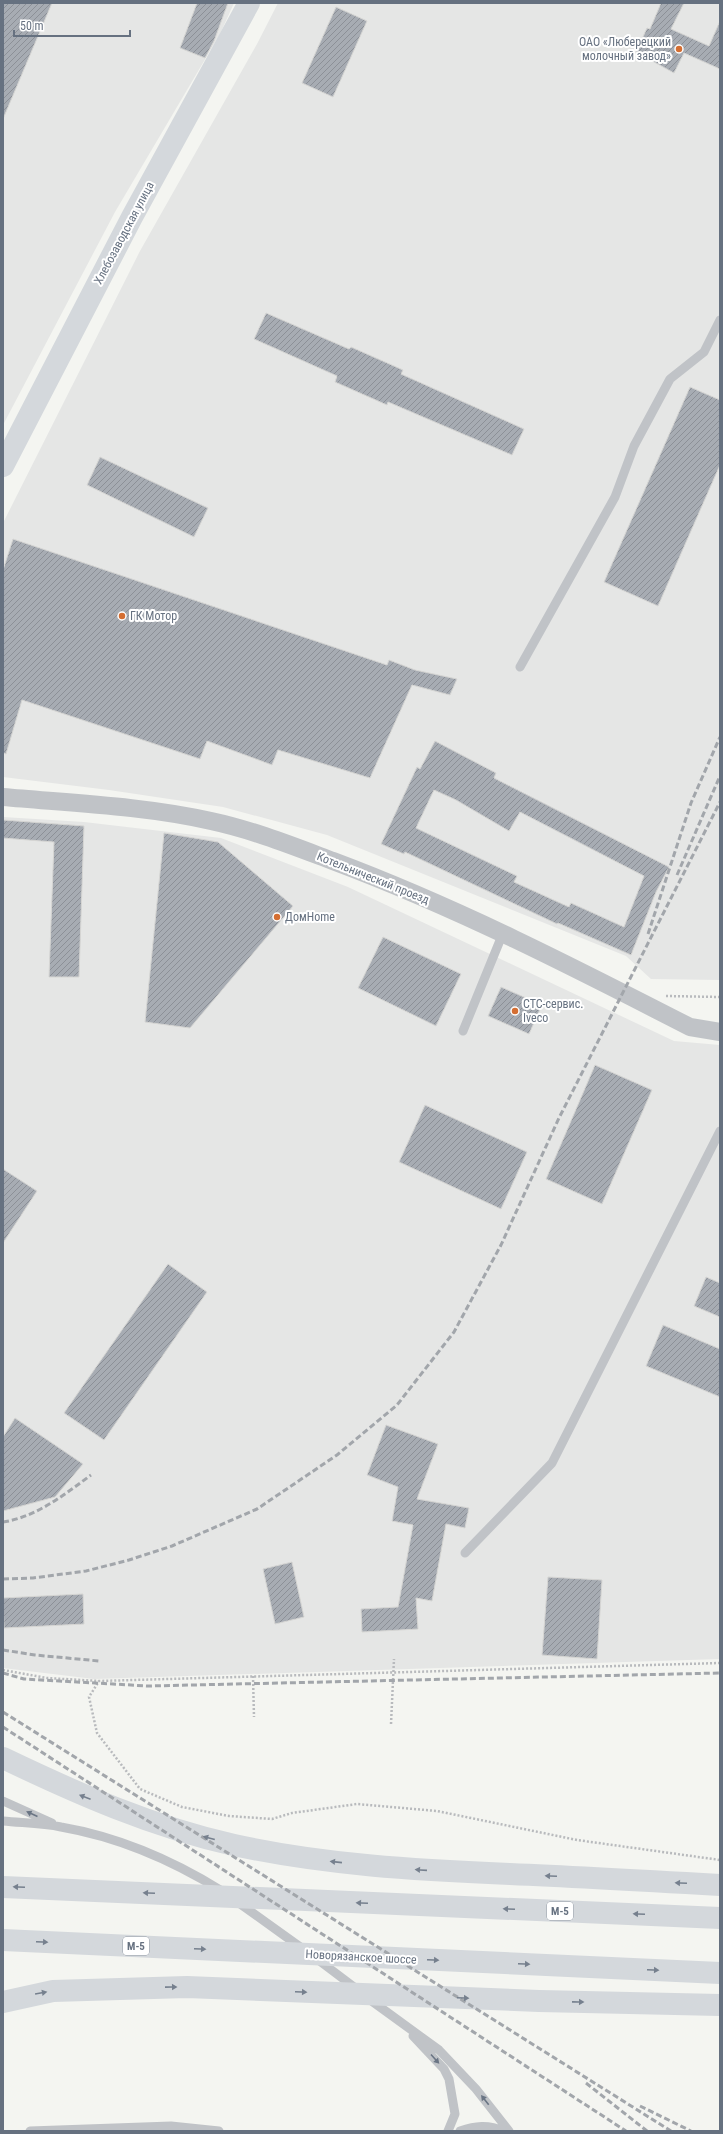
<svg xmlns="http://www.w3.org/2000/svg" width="723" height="2134" font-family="'Roboto Condensed',sans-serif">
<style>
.built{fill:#e5e6e5}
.building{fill:url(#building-hatch);stroke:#d6d6d4;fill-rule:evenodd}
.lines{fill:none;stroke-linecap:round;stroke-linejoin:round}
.path{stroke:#b8babd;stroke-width:2.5;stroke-dasharray:2 2;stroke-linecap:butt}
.lane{stroke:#c0c3c7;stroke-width:9}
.street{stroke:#c0c3c7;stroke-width:18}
.secondary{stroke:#d4d8dc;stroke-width:22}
.highway{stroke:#d4d8dc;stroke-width:22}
.rail{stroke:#a2a6ab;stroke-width:3;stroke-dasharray:6 3;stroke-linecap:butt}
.oneway{fill:#76808e}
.oneway2{fill:#6a7584}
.poi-dot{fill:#d46e32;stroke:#fff;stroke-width:1.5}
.labels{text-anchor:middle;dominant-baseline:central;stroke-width:4;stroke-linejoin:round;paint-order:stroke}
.shield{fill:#fff;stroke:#949ca6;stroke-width:1}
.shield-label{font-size:11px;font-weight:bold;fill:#667180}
.poi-label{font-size:12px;fill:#667180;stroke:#fff;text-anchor:start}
.street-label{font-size:12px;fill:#667180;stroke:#fff}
</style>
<defs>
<pattern id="building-hatch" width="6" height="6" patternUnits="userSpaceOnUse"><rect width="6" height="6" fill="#a7acb3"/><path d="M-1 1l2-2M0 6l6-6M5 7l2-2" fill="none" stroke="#8c9097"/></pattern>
</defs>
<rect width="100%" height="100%" fill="#f4f5f1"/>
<!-- built -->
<path class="built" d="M3,3H234L220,34L115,212L3,425Z
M278,3H720V980L651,979L626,956L327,835L223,807L109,790L3,777V523L140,251L257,44Z
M3,817L84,822L221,838L348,887L674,1041L720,1045V1659L94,1679L3,1668Z"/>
<!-- building -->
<path class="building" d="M3,3H52L3,119Z
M197,3H228L214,41L205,58L180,48Z
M661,3H684L671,29L709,46L720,21V69L684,53L674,73L636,52L647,28L650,29Z
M336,7L367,21L333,97L302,83Z
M266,313L349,349L351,347L403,370L401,374L524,429L512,455L388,402L387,405L335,382L337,376L254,339Z
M690,387L720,400V465L658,606L604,582Z
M100,457L208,508L194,537L87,485Z
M13,539L387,665L389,660L415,670L457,679L450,695L412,685L370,778L278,750L272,765L207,741L200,759L22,700L6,754L3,753V570Z
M435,741L496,773L494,778L669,867L656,892L631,955L558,923L557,924L405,852L404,854L381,844L417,767L420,769ZM434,790L456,800L509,831L520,812L644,876L624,927L571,903L569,907L514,882L517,876L416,828Z
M3,820L84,826L79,977H49L54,842L3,838Z
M164,833L218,842L293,906L190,1028L145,1022Z
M383,937L461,974L436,1026L358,988Z
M501,987L542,1005L529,1034L488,1016Z
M595,1065L652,1090L602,1204L546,1179Z
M425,1105L527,1152L501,1209L399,1162Z
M3,1169L37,1191L3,1243Z
M168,1264L207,1292L104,1440L64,1413Z
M706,1277L720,1283V1317L694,1306Z
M663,1325L720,1349V1397L646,1366Z
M15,1418L83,1464L55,1497L3,1511V1437Z
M386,1425L438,1444L417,1499L469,1508L465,1528L446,1524L432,1601L416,1598L418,1629L362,1632L361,1609L398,1607L413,1525L392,1521L398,1487L367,1475Z
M292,1562L304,1617L275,1624L263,1569Z
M548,1577L602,1580L597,1659L542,1655Z
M83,1594L84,1624L4,1628L3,1598Z"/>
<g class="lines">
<!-- path -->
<path class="path" d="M666,996L720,997
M720,1663L99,1681L89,1697L97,1733L140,1789L182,1807L229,1816L272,1819L292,1813L357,1804L437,1811L577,1840L720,1860
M3,1670L47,1678L99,1681
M253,1676L254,1717
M391,1724L394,1659"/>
<!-- lane -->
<path class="lane" d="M520,667L615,497L634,446L670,379L704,352L720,320
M463,1031L503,933
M465,1553L552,1463L720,1131
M3,1801L52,1823
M3,1821C22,1823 42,1823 61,1827C119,1837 172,1860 222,1891
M239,1903L303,1949
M317,1959L358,1990
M369,1999L439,2050L476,2089L509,2131
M413,2036L444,2069L449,2079L455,2114L448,2131
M30,2131L171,2126L219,2131
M460,2131C475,2126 488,2124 503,2131"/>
<!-- street -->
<path class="street" d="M3,797C70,803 146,806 211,821C253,830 293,846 333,861C456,907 573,967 690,1027L720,1032"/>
<!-- secondary -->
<path class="secondary" d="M3,466L132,217L249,3
M3,1758C78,1794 153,1827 234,1845C325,1865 417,1870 510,1874C580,1877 650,1881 720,1885
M3,2002L53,1991L187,1987L539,2001L720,2005"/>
<!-- highway -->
<path class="highway" d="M3,1887L720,1918
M3,1940L720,1973"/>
<!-- rail -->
<path class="rail" d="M677,875L720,776
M648,934L691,803L720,737
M3,1522C36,1517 64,1495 91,1475
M3,1579L33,1578L86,1571L129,1560L172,1546L257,1509L337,1455L397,1405L454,1332L501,1245L559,1118L720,802
M3,1650L35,1655L99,1661
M3,1673L24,1679L148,1686L720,1673
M3,1712L671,2131
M3,1727L626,2131
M586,2083L647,2131
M640,2106L691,2131"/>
</g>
<!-- one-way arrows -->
<defs><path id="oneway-solid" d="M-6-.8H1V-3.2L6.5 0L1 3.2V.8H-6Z"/></defs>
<g class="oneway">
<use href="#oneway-solid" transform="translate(85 1797) rotate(-159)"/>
<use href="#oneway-solid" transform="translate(209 1838) rotate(-165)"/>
<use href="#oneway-solid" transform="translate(336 1862) rotate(-174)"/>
<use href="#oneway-solid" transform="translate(421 1870) rotate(-176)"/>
<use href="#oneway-solid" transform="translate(551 1876) rotate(-177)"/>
<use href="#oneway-solid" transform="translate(681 1883) rotate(-177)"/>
<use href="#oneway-solid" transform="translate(19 1887) rotate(-177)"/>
<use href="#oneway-solid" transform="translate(149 1893) rotate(-177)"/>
<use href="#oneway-solid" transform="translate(362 1903) rotate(-177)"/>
<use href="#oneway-solid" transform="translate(509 1909) rotate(-178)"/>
<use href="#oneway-solid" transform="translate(639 1914) rotate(-178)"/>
<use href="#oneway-solid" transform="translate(42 1942) rotate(3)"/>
<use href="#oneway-solid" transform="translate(200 1949) rotate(3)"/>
<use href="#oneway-solid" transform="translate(433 1960) rotate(3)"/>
<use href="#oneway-solid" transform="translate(524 1964) rotate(2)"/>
<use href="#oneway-solid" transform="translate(653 1970) rotate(2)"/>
<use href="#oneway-solid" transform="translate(171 1987) rotate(-1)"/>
<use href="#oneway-solid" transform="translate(301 1992) rotate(2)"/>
<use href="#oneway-solid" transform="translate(41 1993) rotate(-10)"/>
<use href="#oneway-solid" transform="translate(463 1998) rotate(2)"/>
<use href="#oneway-solid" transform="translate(578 2002) rotate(1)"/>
</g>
<g class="oneway2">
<use href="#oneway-solid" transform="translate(32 1814) rotate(-156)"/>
<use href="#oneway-solid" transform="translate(435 2059) rotate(48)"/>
<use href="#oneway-solid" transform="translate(485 2100) rotate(-128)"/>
</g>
<!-- markers -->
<g class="poi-dot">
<circle cx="679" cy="49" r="4"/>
<circle cx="122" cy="616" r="4"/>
<circle cx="277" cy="917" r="4"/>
<circle cx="515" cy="1011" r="4"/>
</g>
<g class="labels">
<!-- shield labels -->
<g class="shield">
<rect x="547" y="1902" width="26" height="18" rx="3"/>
<rect x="123" y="1937" width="26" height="18" rx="3"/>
</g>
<g class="shield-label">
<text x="560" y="1911">М-5</text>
<text x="136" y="1946">М-5</text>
</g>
<!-- poi labels -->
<g class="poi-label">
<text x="671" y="42" text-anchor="end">ОАО «Люберецкий<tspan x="671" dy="14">молочный завод»</tspan></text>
<text x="130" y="616">ГК Мотор</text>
<text x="285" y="917">ДомHome</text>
<text x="523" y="1004">СТС-сервис.<tspan x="523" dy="14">Iveco</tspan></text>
</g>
<!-- street labels -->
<g class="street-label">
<text transform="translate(124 233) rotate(-62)">Хлебозаводская улица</text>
<text transform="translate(373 878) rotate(22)">Котельнический проезд</text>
<text transform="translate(361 1957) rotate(3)">Новорязанское шоссе</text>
</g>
</g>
<!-- border -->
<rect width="723" height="2134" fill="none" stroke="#667180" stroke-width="8"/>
<!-- scale -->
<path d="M14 30v6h116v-6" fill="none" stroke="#667180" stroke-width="2"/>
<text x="20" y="30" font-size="12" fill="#667180" stroke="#ffffff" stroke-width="3" paint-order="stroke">50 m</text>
</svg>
